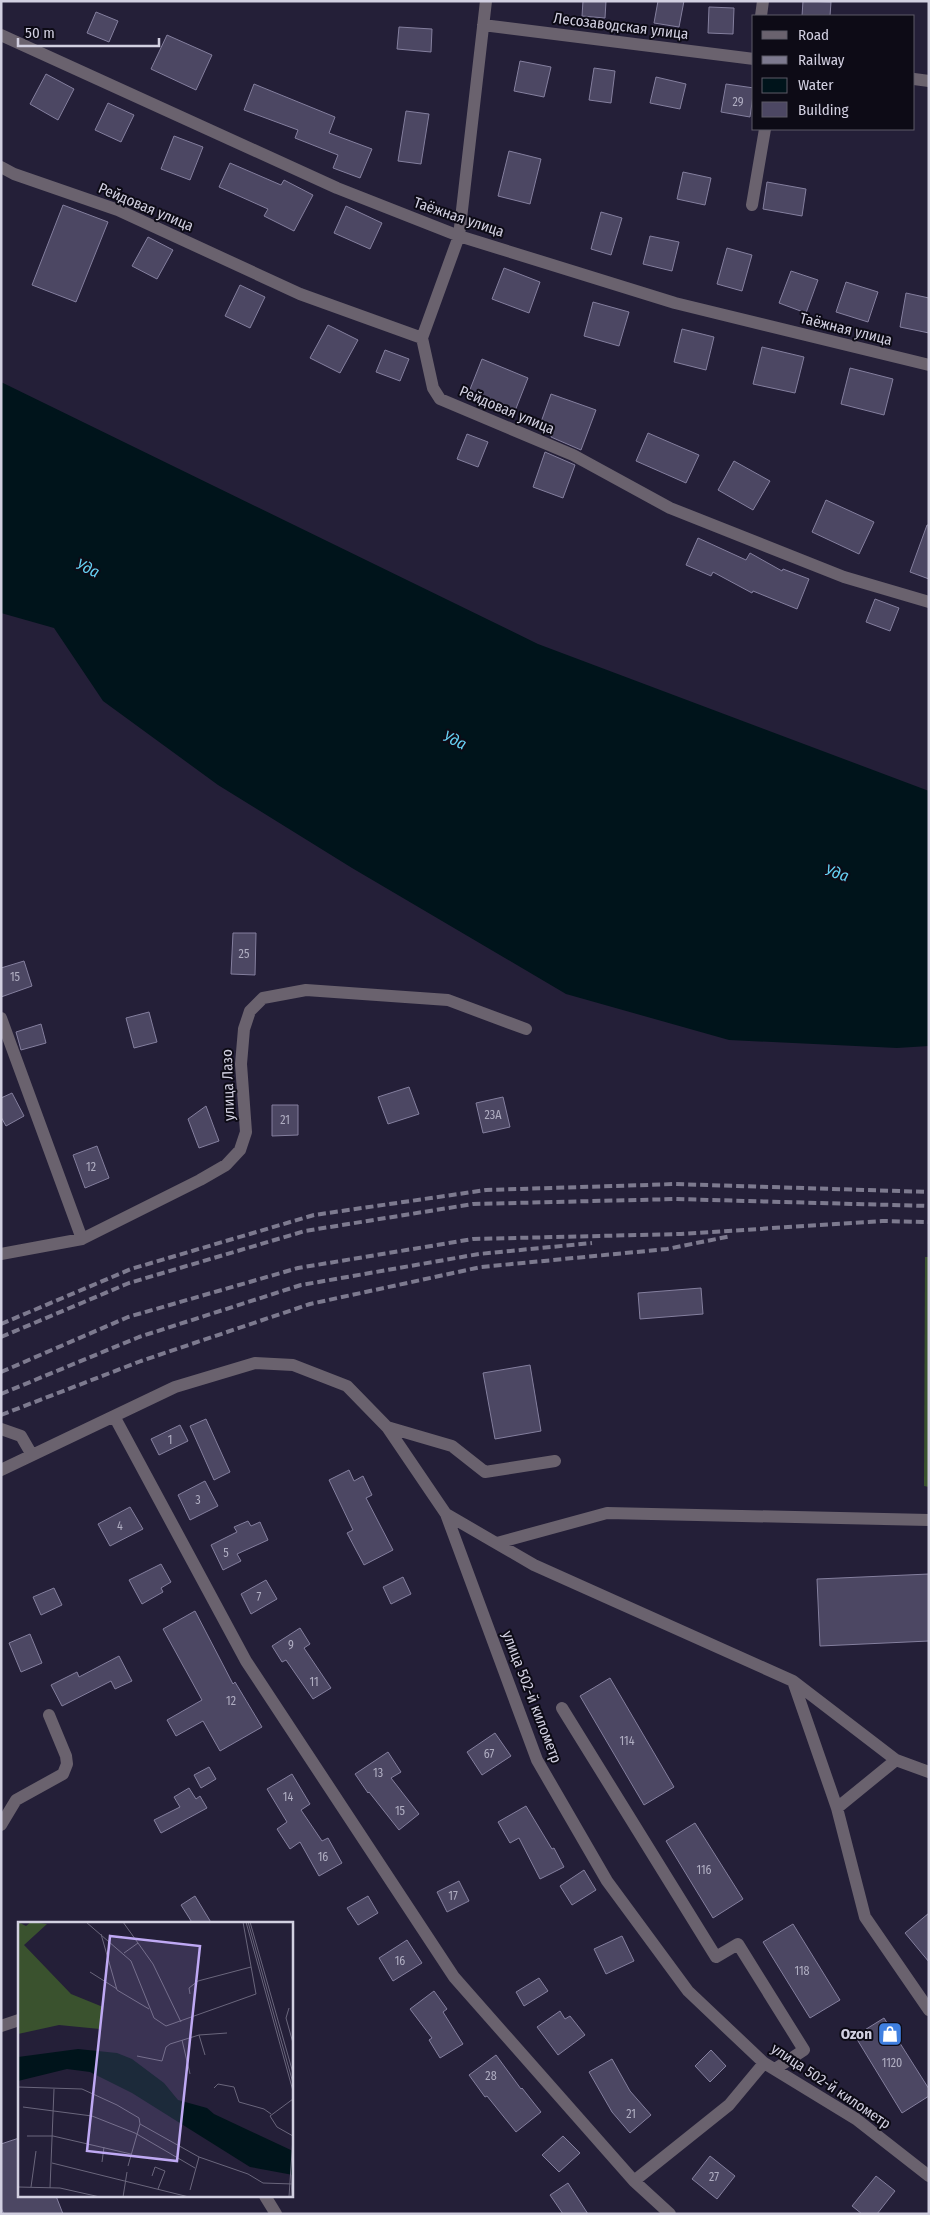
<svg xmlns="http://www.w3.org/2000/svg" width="930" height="2215" font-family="'Fira Sans Condensed',sans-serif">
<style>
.green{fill:#3a522e}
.water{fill:#00141b}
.building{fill:#4c4763;stroke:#847f9e}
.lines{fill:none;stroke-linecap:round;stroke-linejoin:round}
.minor{stroke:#6a626e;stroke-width:12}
.rail{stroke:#7d7a8f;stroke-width:4;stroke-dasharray:8 4;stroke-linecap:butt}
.labels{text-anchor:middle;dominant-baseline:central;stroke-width:4;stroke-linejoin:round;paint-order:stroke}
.number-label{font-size:12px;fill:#b0aec2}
.street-label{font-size:15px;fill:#d2d0e1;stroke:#0d0b16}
.poi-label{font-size:15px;font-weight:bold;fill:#d2d0e1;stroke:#0d0b16;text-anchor:end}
.water-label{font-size:16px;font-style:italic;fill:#67d2f5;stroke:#0d0b16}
.inset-road{fill:none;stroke:#6a667c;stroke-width:1}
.view{fill:#bfa9f4;fill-opacity:0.15;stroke:#bfa9f4;stroke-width:2.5}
.inset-edge{fill:none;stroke:#d2d0e1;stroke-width:2.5}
</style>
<rect width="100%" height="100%" fill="#241f38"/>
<!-- green -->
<path class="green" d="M925,1257H929V1487L924,1486Z"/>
<!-- water -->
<path class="water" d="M1,382L538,644L929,791V1046L897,1048L729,1040L566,994L352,868L218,785L103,701L54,628L1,613Z"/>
<!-- building -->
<path class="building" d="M583,1H606L605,18L582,16Z
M658,1H684L679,27L654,23Z
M803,1L831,2L830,16H802Z
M709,7L734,8L733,34L708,33Z
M96,12L118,21L109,42L87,33Z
M399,27L432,29L431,52L397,49Z
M167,35L212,55L196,90L151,69Z
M520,61L551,67L544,97L514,91Z
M594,68L615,71L611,103L589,100Z
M46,74L74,89L58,120L30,104Z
M656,77L686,84L680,109L650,103Z
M254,84L335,117L329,133L372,149L360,178L333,168L338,155L295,138L298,130L244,110Z
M726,84L754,88L750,117L721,112Z
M108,103L134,115L121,142L95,130Z
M406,111L429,114L421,164L398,161Z
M174,136L203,147L190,180L161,169Z
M509,151L541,159L530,204L498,196Z
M230,163L281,185L284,180L313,195L294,231L264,216L268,209L219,187Z
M683,172L711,178L705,205L677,199Z
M767,182L806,189L802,216L763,209Z
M63,205L108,222L76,302L32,285Z
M346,206L382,223L370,249L334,233Z
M601,212L622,218L611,255L591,249Z
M650,236L679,242L672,271L643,264Z
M148,237L173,250L157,279L132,266Z
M727,248L752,255L742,291L717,284Z
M504,268L540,282L529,313L492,299Z
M791,271L818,280L806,313L779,303Z
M846,282L878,292L868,322L836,312Z
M240,285L265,297L250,328L225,316Z
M906,293L929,298V333L900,327Z
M593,302L629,312L619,346L584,336Z
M328,325L358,340L340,373L310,358Z
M682,329L714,337L706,370L674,362Z
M762,347L804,357L795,393L753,384Z
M385,350L409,359L400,381L376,372Z
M482,359L528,378L515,411L469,392Z
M850,368L893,379L884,415L841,404Z
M551,394L596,410L581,450L551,437L553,430L540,425Z
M648,433L699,455L686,483L636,461Z
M467,434L488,442L478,467L457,459Z
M545,452L575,465L563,498L533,487Z
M734,461L770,481L753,510L718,490Z
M826,500L874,522L859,554L812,532Z
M927,525H929V579L910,572Z
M698,538L746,560L750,553L782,571L783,569L809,579L797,609L753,591L752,593L713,572L711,576L686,565Z
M875,599L899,608L890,631L866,622Z
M233,933H256L255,975L231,974Z
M24,961L32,986L1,997V968Z
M149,1012L157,1042L134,1048L126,1018Z
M41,1024L46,1043L21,1050L16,1032Z
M409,1087L419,1114L388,1124L378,1097Z
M12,1093L24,1116L6,1126L1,1117V1098Z
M503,1097L510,1127L483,1133L476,1103Z
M272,1105H298V1135L272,1136Z
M206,1106L219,1141L199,1148L188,1119Z
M97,1146L109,1178L85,1188L73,1155Z
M701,1288L703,1314L640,1319L638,1293Z
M530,1365L541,1431L495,1439L483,1373Z
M206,1419L230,1472L214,1480L190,1426Z
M180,1425L188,1441L159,1455L151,1439Z
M349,1470L354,1481L363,1476L372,1495L366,1498L393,1550L364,1565L347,1533L353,1530L329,1480Z
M205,1481L218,1506L190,1520L178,1495Z
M130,1507L143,1529L110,1546L98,1524Z
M248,1521L251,1526L260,1522L268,1540L237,1554L241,1561L223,1570L211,1545L237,1532L234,1527Z
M161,1564L171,1582L161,1588L163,1592L142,1604L129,1580Z
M929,1574V1641L820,1646L817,1579Z
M403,1577L411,1594L391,1604L383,1587Z
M266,1580L277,1599L251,1614L241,1594Z
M54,1588L62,1605L41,1615L33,1597Z
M195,1611L233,1684L235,1682L262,1727L220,1751L203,1721L176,1736L167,1720L202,1700L163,1629Z
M300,1628L310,1644L304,1648L331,1688L313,1699L286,1660L282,1662L272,1646Z
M30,1634L42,1663L21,1672L9,1643Z
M119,1656L132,1681L115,1689L111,1681L62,1706L51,1685L77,1672L79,1677Z
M610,1678L674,1787L644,1805L580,1696Z
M495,1733L511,1756L482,1775L467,1752Z
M388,1752L401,1772L391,1778L419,1814L399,1830L369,1792L368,1793L355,1774Z
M209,1767L216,1779L201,1788L194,1775Z
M292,1774L310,1804L301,1810L322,1841L328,1838L342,1863L319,1876L300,1842L290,1849L277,1829L287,1822L267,1789Z
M189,1788L196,1799L200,1796L207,1808L161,1833L154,1820L180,1807L174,1797Z
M526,1806L552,1849L554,1848L564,1867L540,1879L519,1838L510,1843L498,1822Z
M695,1823L743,1899L713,1918L666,1841Z
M584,1870L596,1890L572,1905L560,1886Z
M459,1881L469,1901L447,1912L437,1892Z
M195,1896L212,1924H193L181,1905Z
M368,1896L378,1913L358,1925L347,1908Z
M929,1913V1962L905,1933Z
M793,1924L840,2000L810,2018L763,1942Z
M622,1936L634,1961L606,1974L594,1949Z
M407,1940L422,1963L393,1981L379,1958Z
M539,1978L548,1991L524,2006L516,1992Z
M434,1991L447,2009L443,2012L463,2044L440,2058L429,2040L432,2038L410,2009Z
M560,2011L565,2019L570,2016L585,2035L558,2055L537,2027Z
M884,2018L929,2089V2096L902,2113L855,2036Z
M711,2050L726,2066L710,2082L695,2066Z
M496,2055L521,2089L522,2088L541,2112L516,2132L487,2096L485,2097L469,2075Z
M612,2059L630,2091L651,2115L630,2133L612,2112L589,2072Z
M563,2136L580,2153L559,2172L542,2155Z
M19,2138V2196H56L63,2214H4L1,2208V2144Z
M710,2156L735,2176L717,2199L692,2179Z
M876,2176L895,2191L877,2214H862L852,2206Z
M568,2183L588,2214H563L550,2195Z"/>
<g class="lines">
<!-- minor -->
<path class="minor" d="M761,16L763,1
M483,25L754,59
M1,35L337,188L459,236L675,303L929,365
M914,79L929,81
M1,167L14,174L118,210L300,294L422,338
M752,205L765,129
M422,338L433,388L440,399L573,455L670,508L844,577L929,602
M422,338L459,236L486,1
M1,1018L82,1239
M1,1254L82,1239L200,1180L226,1165L240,1150L246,1132L241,1064L244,1029L250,1011L263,998L306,990L448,1000L526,1029
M114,1416L246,1661L454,1977L634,2181L670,2214
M387,1427L452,1446L485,1472L555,1461
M1,1429L21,1436L32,1455
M1,1470L175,1387L255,1363L293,1365L347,1386L387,1427L446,1514L537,1760L607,1881L688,1991L764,2063L856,2119L929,2176
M446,1514L534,1565L793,1681L837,1808L865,1917L929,2010
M497,1543L607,1513L929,1520
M793,1681L896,1760L929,1772
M562,1708L716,1957L738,1944L804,2050L775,2069
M837,1808L896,1760
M1,1825L16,1800L63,1774L67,1764L66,1756L49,1715
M1,2026L19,2020
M634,2181L729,2105L764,2063
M265,2196L276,2214"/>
<!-- rail -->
<path class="rail" d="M1,1324L131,1269L314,1215L486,1190L676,1184L929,1192
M1,1337L129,1283L305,1231L473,1204L676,1199L929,1206
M1,1372L128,1317L298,1268L473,1239L681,1234L882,1221L929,1222
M1,1394L139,1337L301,1285L479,1254L592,1243
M1,1415L141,1361L310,1304L481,1267L667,1249L731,1236"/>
</g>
<!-- icons -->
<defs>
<symbol id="shop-square" viewBox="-11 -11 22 22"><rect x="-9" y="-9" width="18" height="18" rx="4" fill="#3f7fe0" stroke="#0d0b16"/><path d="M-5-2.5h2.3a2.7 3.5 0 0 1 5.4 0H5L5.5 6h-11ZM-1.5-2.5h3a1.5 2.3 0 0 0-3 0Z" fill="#fff"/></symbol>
</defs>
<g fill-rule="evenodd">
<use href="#shop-square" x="876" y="2020" width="28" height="28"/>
</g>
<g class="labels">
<!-- number labels -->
<g class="number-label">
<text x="738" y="102">29</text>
<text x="244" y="954">25</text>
<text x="15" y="977">15</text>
<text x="493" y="1115">23А</text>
<text x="285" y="1120">21</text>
<text x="91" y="1167">12</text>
<text x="170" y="1440">1</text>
<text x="198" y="1500">3</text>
<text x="120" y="1526">4</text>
<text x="226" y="1553">5</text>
<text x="259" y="1597">7</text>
<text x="291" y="1645">9</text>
<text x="314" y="1682">11</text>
<text x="231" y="1701">12</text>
<text x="627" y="1741">114</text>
<text x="489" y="1754">67</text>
<text x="378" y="1773">13</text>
<text x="288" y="1797">14</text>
<text x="400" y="1811">15</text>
<text x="323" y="1857">16</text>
<text x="704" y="1870">116</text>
<text x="453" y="1896">17</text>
<text x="400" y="1961">16</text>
<text x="802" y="1971">118</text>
<text x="892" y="2063">1120</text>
<text x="491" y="2076">28</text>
<text x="631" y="2114">21</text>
<text x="714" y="2177">27</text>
</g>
<!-- street labels -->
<g class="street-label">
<text transform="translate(621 26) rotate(7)">Лесозаводская улица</text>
<text transform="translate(146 207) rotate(23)">Рейдовая улица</text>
<text transform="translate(459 217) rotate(19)">Таёжная улица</text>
<text transform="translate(846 329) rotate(14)">Таёжная улица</text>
<text transform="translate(507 410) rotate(23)">Рейдовая улица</text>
<text transform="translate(228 1085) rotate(-92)">улица Лазо</text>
<text transform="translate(532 1697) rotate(69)">улица 502-й километр</text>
<text transform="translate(831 2086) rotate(34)">улица 502-й километр</text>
</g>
<!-- poi labels -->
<g class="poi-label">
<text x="872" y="2034">Ozon</text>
</g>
<!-- water labels -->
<g class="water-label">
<text transform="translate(88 568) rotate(25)">Уда</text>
<text transform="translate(455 740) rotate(25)">Уда</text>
<text transform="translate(837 873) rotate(18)">Уда</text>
</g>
</g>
<!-- overview -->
<g transform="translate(18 1922)">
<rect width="275" height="275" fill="#241f38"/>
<path d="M0,0L8,4L13,0L29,2L6,23L53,72L85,85L82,107L41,103L0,112Z" fill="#3a522e"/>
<path d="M60,127L99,131L114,137L146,161L160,178L189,186L196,192L275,229V253L232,245L114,171L72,150L49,147L0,159V135Z" fill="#00141b"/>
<path class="inset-road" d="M68,0L113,39L136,96L148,104L238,72L225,0M105,0L135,42L163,100M228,0L275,169M230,0L275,161M232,0L275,151M83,12L99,68L131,87M106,31L120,21M72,50L99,67M172,72L171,66L180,59L233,45M271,86L268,96L275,121M181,113L187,133M164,118L172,152M119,134L144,139L148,125L152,122L181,113L209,111M0,165L64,167L99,183L121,196L122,202L181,235L230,252L245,261L275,262M196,166L200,162L216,165L221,180L246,187L253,192M275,177L252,194L259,205L275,214M5,185L74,194L117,211L177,246M9,214H35L113,232M84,240L86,225M34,241L171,275M110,244L122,202M134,254L137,245L147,249L140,267M0,265L42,266L82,275M13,265L18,229M32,266L36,167M172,268L181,235M105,275L109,250M271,275L275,215M273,275L275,240"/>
<path class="view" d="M92,14L182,24L159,239L69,229Z"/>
<rect width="275" height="275" class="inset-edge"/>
</g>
<!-- border -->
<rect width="930" height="2215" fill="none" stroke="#d2d0e1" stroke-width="5"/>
<!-- legend -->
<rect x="752" y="15" width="162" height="115" fill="#0d0b16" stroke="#5c5a67"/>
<rect x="762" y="31" width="25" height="8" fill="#6a626e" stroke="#5c5a67"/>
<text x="798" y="40" font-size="15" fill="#d2d0e1">Road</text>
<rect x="762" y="56" width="25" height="8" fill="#7d7a8f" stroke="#5c5a67"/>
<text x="798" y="65" font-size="15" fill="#d2d0e1">Railway</text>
<rect x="762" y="78" width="25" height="15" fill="#00141b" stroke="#5c5a67"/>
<text x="798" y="90" font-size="15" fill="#d2d0e1">Water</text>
<rect x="762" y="102" width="25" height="15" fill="#4c4763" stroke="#5c5a67"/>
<text x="798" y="115" font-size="15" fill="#d2d0e1">Building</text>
<!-- scale -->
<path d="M18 38v8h141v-8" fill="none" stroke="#d2d0e1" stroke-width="2.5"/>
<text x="25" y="38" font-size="15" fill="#d2d0e1" stroke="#0d0b16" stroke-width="4" paint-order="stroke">50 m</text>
</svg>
